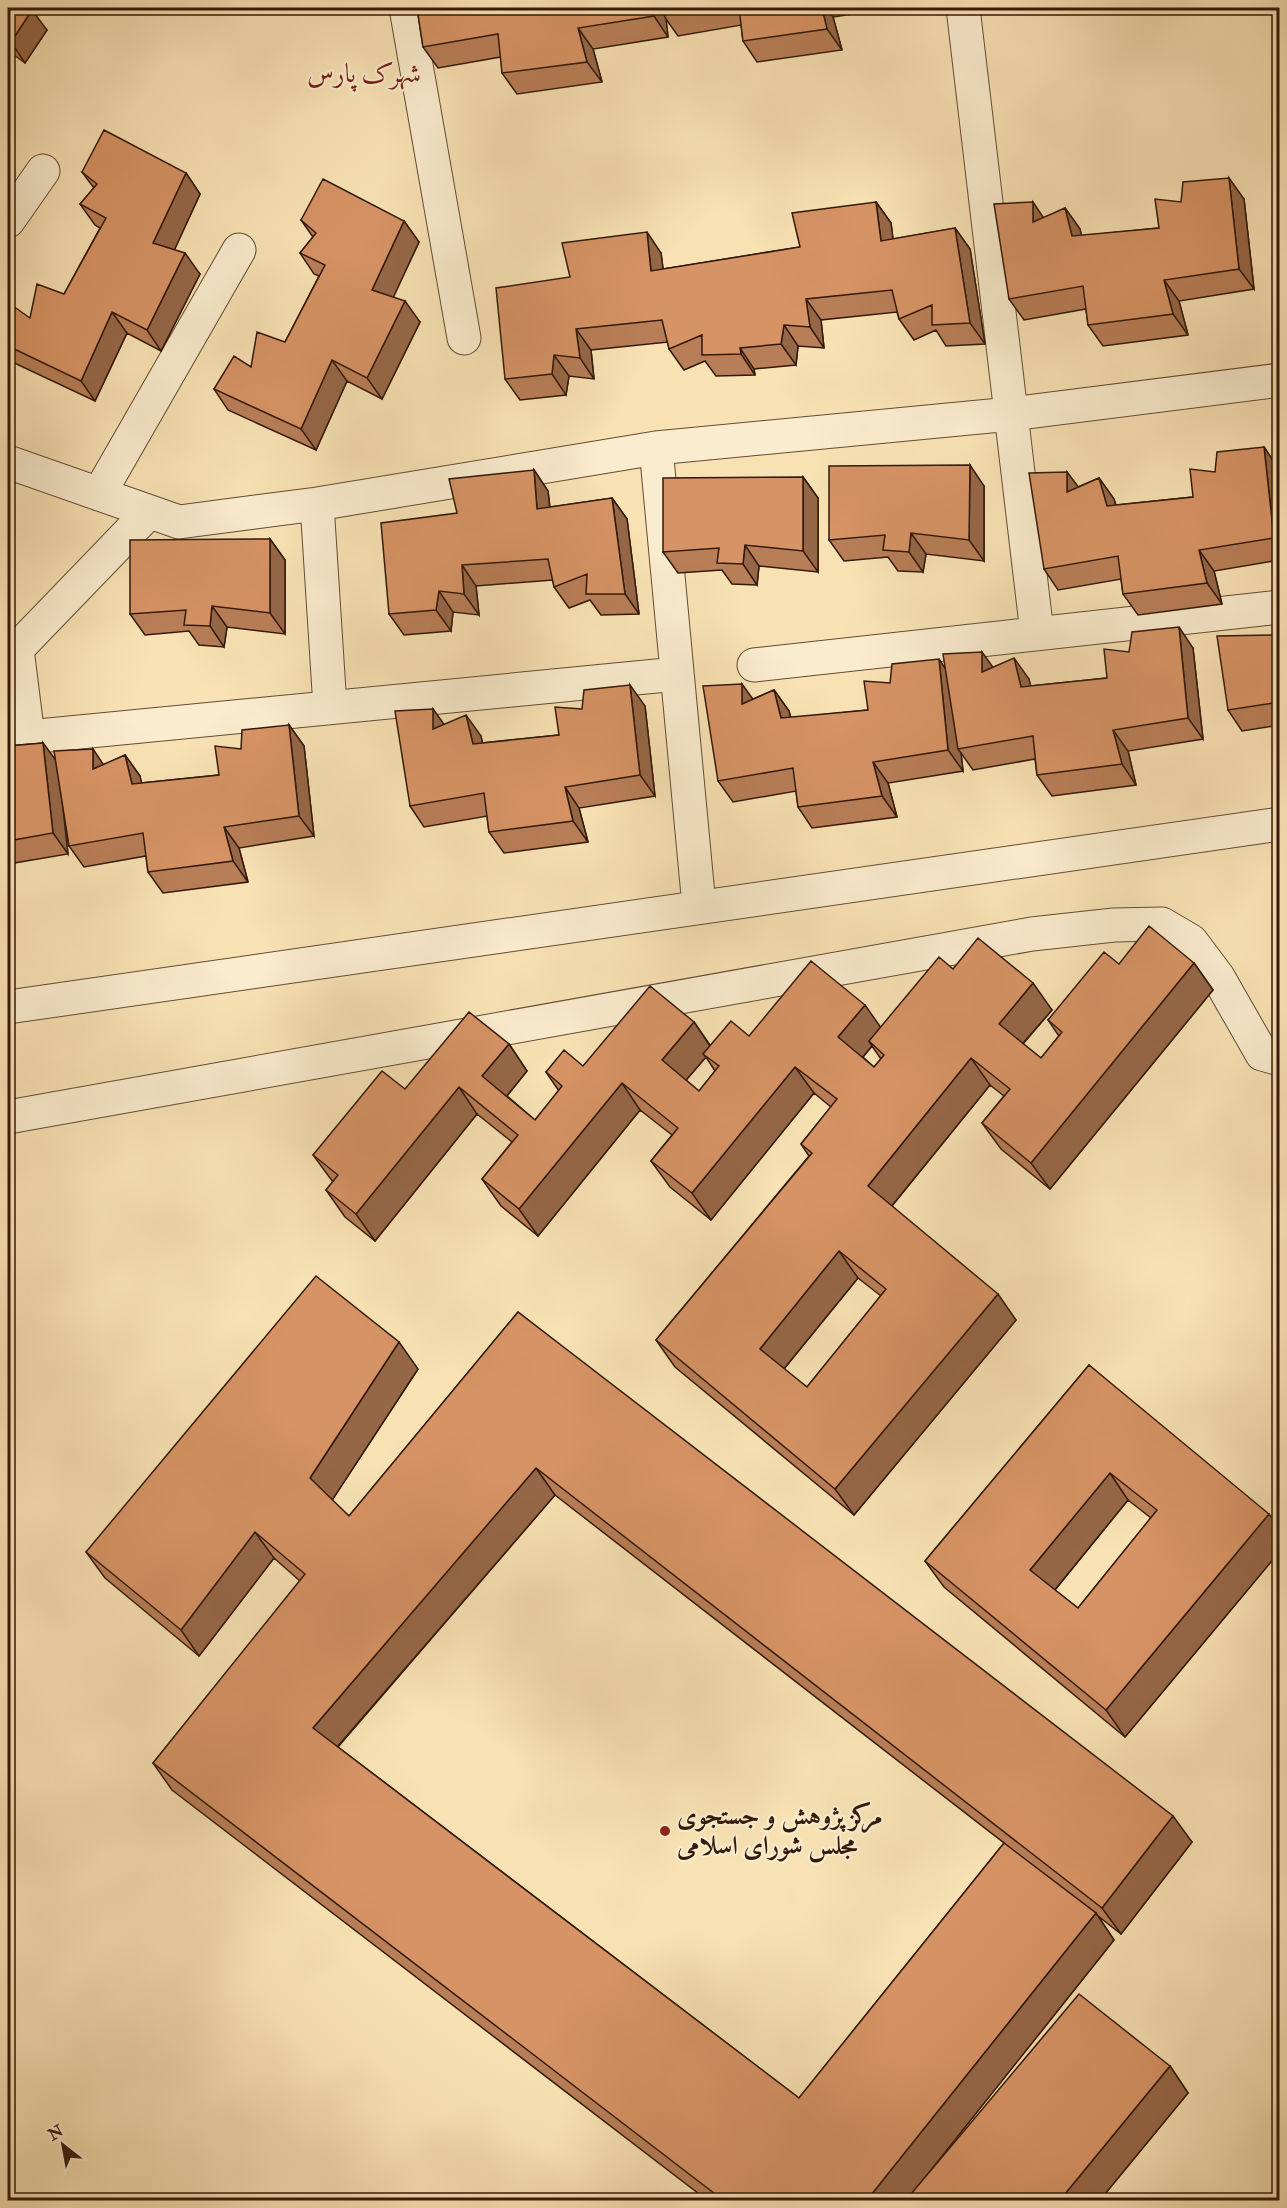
<svg xmlns="http://www.w3.org/2000/svg" width="1287" height="2208" font-family="'IM FELL Double Pica',Amiri,serif">
<style>
.lines{fill:none;stroke-linecap:round;stroke-linejoin:round}
.minor-casing{stroke:#644b34;stroke-width:35}
.minor{stroke:#faecce;stroke-width:33}
.wall{fill:#b87e57;stroke:#33190a;stroke-width:1.5;fill-rule:evenodd}
.shaded-wall{fill:#966747;stroke:#33190a;stroke-width:1.5}
.building{fill:#d69365;stroke:#33190a;stroke-width:1.5;fill-rule:evenodd}
.poi-dot{fill:#8f2418;stroke:#faecce;stroke-width:2}
.labels{text-anchor:middle;dominant-baseline:central;stroke-width:4.5;stroke-linejoin:round;paint-order:stroke}
.poi-label{font-size:26px;font-weight:bold;fill:#33190a;stroke:#faecce;text-anchor:start}
.neighbourhood-label{font-size:27px;fill:#7a1f14;stroke:#faecce}
</style>
<rect width="100%" height="100%" fill="#f8e2b4"/>
<filter id="stains"><feTurbulence type="fractalNoise" baseFrequency=".00333" numOctaves="4"/><feColorMatrix values="0 0 0 0 .2 0 0 0 0 .09 0 0 0 0 .02 0 0 0 .5 -.17"/></filter>
<radialGradient id="worn" r=".72"><stop offset=".6" stop-color="#630" stop-opacity="0"/><stop offset="1" stop-color="#630" stop-opacity=".3"/></radialGradient>
<g class="lines">
<defs>
<path id="minor" d="M406,8L464,338
M963,8L1037,633
M8,221L43,171
M656,448L699,906
M8,462L179,522L317,504L656,448L1011,414L1280,380
M99,494L239,250
M317,504L330,707
M149,512L17,649L28,737L677,674
M754,665L1280,607
M8,1007L1280,824
M8,1117L1032,934L1114,925L1162,924L1191,941L1218,977L1262,1054L1280,1059"/>
</defs>
<!-- minor casing -->
<use href="#minor" class="minor-casing"/>
<!-- minor -->
<use href="#minor" class="minor"/>
</g>
<!-- wall -->
<path class="wall" d="M8,8L47,30L25,63L9,51L8,57Z
M417,8H891L833,17L842,50L757,62L743,41L741,25L678,36L666,19L668,37L593,49L602,82L517,94L502,73L501,57L438,68L423,47Z
M82,172L186,173L200,194L174,250L200,274L161,351L127,333L95,401L8,360V316L30,318L64,294L100,228L95,225L80,204L94,188Z
M1244,199L1254,289L1179,301L1188,335L1103,346L1088,325L1086,309L1024,320L1009,299L1044,218L1065,208L1080,229L1081,236L1159,228L1181,202Z
M876,202L891,223L893,239L955,228L970,249L985,344L946,346L936,330L914,340L899,319L897,312L821,320L824,348L798,346L796,365L754,369L755,375L716,376L705,361L684,370L669,349L668,342L591,350L594,379L569,376L566,395L520,400L505,379L570,277L661,253L663,269L800,247Z
M301,220L404,221L419,242L393,297L420,322L382,399L347,381L316,450L228,410L214,389L251,367L285,342L319,276L314,274L300,253L313,237Z
M1264,447L1278,468L1280,478V560L1214,571L1222,604L1138,615L1123,594L1121,579L1058,590L1044,569L1067,472L1078,487L1099,478L1114,499L1116,505L1193,497L1215,472Z
M534,470L548,491L550,507L612,498L627,519L639,614L601,615L590,600L569,608L554,587L553,580L476,586L479,615L453,612L451,631L404,635L389,614L457,513Z
M803,477L818,498V572L759,566L757,585L732,584L722,570L678,573L663,552Z
M984,486V561L926,554L923,572L898,571L888,557L844,561L829,540Z
M270,539L285,560V634L227,627L224,647L199,645L189,631L145,635L130,614Z
M1280,615V725L1242,731L1228,710L1276,635Z
M1193,648L1203,739L1128,751L1136,785L1052,796L1037,775L1035,759L973,770L961,753L963,771L888,783L897,817L812,828L798,807L796,791L733,802L718,781L753,699L774,690L789,711L791,718L868,710L890,683L946,670L993,667L1029,679L1030,686L1107,678L1129,652Z
M645,706L655,796L579,808L588,842L504,853L489,832L487,816L424,827L410,806L433,709L444,725L481,736L482,743L559,735L582,709Z
M289,725L304,746L314,836L239,848L248,882L163,893L148,872L146,856L84,867L69,846L62,803L68,854L8,864V746L43,743L55,760L104,765L125,755L140,776L141,783L219,775L241,749Z
M1194,963L1213,990L1050,1189L1001,1149L982,1123L1004,1096L990,1085L892,1206L1016,1320L854,1515L675,1367L656,1340L809,1156L801,1144L831,1107L814,1093L711,1220L670,1187L651,1161L672,1135L640,1110L538,1236L501,1206L482,1179L512,1142L477,1114L375,1241L345,1217L326,1190L333,1182L313,1155L405,1089L509,1044L527,1071L507,1096L535,1120L559,1091L546,1072L583,1066L694,1022L710,1045L749,1036L881,1027L953,969L1052,1010L1023,1044L1041,1058L1059,1036L1048,1020L1119,964ZM872,1046L881,1059L874,1067L863,1057ZM706,1057L715,1071L699,1091L686,1080ZM858,1278L881,1296L807,1387L784,1369Z
M518,1312L1192,1842L1121,1934L1098,1916L1114,1940L921,2182L1170,2066L1188,2093L1100,2200H707L172,1790L153,1763L300,1581L274,1558L199,1656L105,1578L86,1552L418,1369L332,1500L349,1516ZM555,1495L1004,1843L799,2098L338,1747Z
M1089,1365L1280,1528V1551L1125,1737L944,1587L925,1561ZM1128,1500L1151,1518L1078,1608L1055,1590Z"/>
<!-- shaded-wall -->
<path class="shaded-wall" d="M653,8H665L664,15L666,19L668,37L654,16Z
M822,8H827L833,17L842,50L827,29Z
M32,10L47,30L25,63L11,42Z
M578,28L593,49L602,82L587,62Z
M186,173L200,194L168,264L153,243Z
M1229,178L1244,199L1254,289L1239,269Z
M876,202L891,223L896,262L881,241Z
M1033,202L1047,223L1033,222Z
M1065,208L1080,229L1087,257L1072,236Z
M404,221L419,242L387,311L372,290Z
M955,228L970,249L985,344L970,323Z
M647,232L661,253L666,292L651,271Z
M185,253L200,274L161,351L147,330Z
M1164,280L1179,301L1188,335L1173,314Z
M806,299L821,320L824,348L810,327Z
M405,301L420,322L382,399L367,378Z
M112,312L127,333L95,401L81,381Z
M784,325L798,346L796,365L781,344Z
M576,329L591,350L594,379L580,358Z
M740,348L754,369L755,375L741,354Z
M554,355L569,376L566,395L552,374Z
M332,360L347,381L316,450L301,429Z
M1264,447L1278,468L1280,478V546L1274,538Z
M970,465L984,486V561L969,540Z
M534,470L548,491L552,530L537,509Z
M1067,472L1082,492H1067Z
M803,477L818,498V572L803,551Z
M1099,478L1114,499L1122,527L1107,506Z
M612,498L627,519L639,614L625,594Z
M911,533L926,554L923,572L909,552Z
M270,539L285,560V634L270,613Z
M745,545L759,566L757,585L743,564Z
M1199,550L1214,571L1222,604L1207,583Z
M462,565L476,586L479,615L464,594Z
M439,591L453,612L451,631L436,610Z
M212,606L227,627L224,647L210,626Z
M1179,627L1193,648L1203,739L1188,718Z
M982,652L997,673L982,672Z
M1014,658L1029,679L1036,707L1021,687Z
M939,659L953,680L958,749L961,753L963,771L948,750Z
M742,684L757,705L742,704Z
M630,685L645,706L655,796L640,775Z
M774,690L789,711L796,739L781,718Z
M433,709L448,730L433,729Z
M466,715L481,736L488,765L473,744Z
M289,725L304,746L314,836L299,816Z
M1113,730L1128,751L1136,785L1122,764Z
M43,743L58,763L68,854L53,833Z
M93,749L107,770L93,769Z
M125,755L140,776L147,805L132,784Z
M873,762L888,783L897,817L882,796Z
M565,787L579,808L588,842L573,821Z
M224,827L239,848L248,882L233,861Z
M1194,963L1213,990L1050,1189L1031,1163Z
M1033,983L1052,1010L1017,1050L999,1024Z
M865,1005L884,1032L869,1041L872,1046L857,1064L838,1037Z
M694,1022L712,1049L703,1054L706,1057L681,1086L662,1060Z
M509,1044L527,1071L501,1103L482,1076Z
M971,1058L990,1085L886,1213L868,1186Z
M795,1067L814,1093L711,1220L692,1193Z
M622,1083L640,1110L538,1236L519,1209Z
M459,1087L477,1114L375,1241L356,1214Z
M839,1251L858,1278L778,1376L760,1349Z
M998,1294L1016,1320L854,1515L835,1489Z
M399,1342L418,1369L329,1505L310,1478Z
M536,1468L555,1495L331,1754L313,1728Z
M1110,1473L1128,1500L1049,1597L1030,1570Z
M1269,1514L1280,1528V1551L1125,1737L1106,1710Z
M255,1532L274,1558L199,1656L181,1630Z
M1173,1816L1192,1842L1121,1934L1102,1908Z
M1096,1913L1114,1940L907,2200H867Z
M1170,2066L1188,2093L1100,2200H1060Z"/>
<!-- building -->
<path class="building" d="M8,8H28L32,10L11,42L8,39Z
M417,8H653L654,16L578,28L587,62L502,73L498,34L423,47Z
M662,8H705L664,15Z
M739,8H822L827,29L743,41Z
M104,130L186,173L153,243L185,253L147,330L112,312L81,381L8,346V316L13,306L30,318L37,284L64,294L106,218L80,204L97,184L82,172Z
M1229,178L1239,269L1164,280L1173,314L1088,325L1083,286L1009,299L994,204L1033,202V222L1065,208L1072,236L1159,228L1155,199L1181,202L1183,182Z
M323,179L404,221L372,290L405,301L367,378L332,360L301,429L214,389L234,356L251,367L257,332L285,342L325,265L300,253L316,233L301,220Z
M876,202L881,241L955,228L970,323L932,325V305L899,319L892,290L806,299L810,327L784,325L781,344L740,348L741,354L702,355V335L669,349L662,320L576,329L580,358L554,355L552,374L505,379L496,288L570,277L562,243L647,232L651,271L800,247L792,213Z
M1264,447L1274,538L1199,550L1207,583L1123,594L1118,556L1044,569L1029,473L1067,472V492L1099,478L1107,506L1193,497L1190,469L1215,472L1217,452Z
M970,465L969,540L911,533L909,552L883,550L885,535L829,540V466Z
M534,470L537,509L612,498L625,594H586L587,574L554,587L548,559L462,565L464,594L439,591L436,610L389,614L381,523L457,513L449,479Z
M803,477V551L745,545L743,564L717,563L719,548L663,552V478Z
M270,539V613L212,606L210,626L184,625L186,610L130,614V540Z
M1280,615V702L1228,710L1217,636L1276,635V616Z
M1179,627L1188,718L1113,730L1122,764L1037,775L1033,736L958,749L943,654L982,652V672L1014,658L1021,687L1107,678L1104,649L1129,652L1132,632Z
M939,659L948,750L873,762L882,796L798,807L793,768L718,781L703,686L742,684V704L774,690L781,718L868,710L864,681L890,683L892,664Z
M630,685L640,775L565,787L573,821L489,832L484,793L410,806L395,711L433,709V729L466,715L473,744L559,735L555,707L582,709L584,690Z
M289,725L299,816L224,827L233,861L148,872L143,833L69,846L54,751L93,749V769L125,755L132,784L219,775L215,746L241,749L242,730Z
M43,743L53,833L8,841V746Z
M1149,926L1194,963L1031,1163L982,1123L1010,1089L971,1058L868,1186L998,1294L835,1489L656,1340L812,1153L801,1144L837,1099L795,1067L692,1193L651,1161L678,1128L622,1083L519,1209L482,1179L518,1135L459,1087L356,1214L326,1190L338,1175L313,1155L382,1071L405,1089L469,1012L509,1044L482,1076L535,1120L562,1086L546,1072L564,1050L583,1066L650,986L694,1022L662,1060L699,1091L719,1066L703,1054L731,1021L749,1036L811,961L865,1005L838,1037L874,1067L884,1055L869,1041L939,957L953,969L978,938L1033,983L999,1024L1041,1058L1062,1032L1048,1020L1104,952L1119,964ZM839,1251L886,1289L807,1387L760,1349Z
M316,1276L399,1342L310,1478L349,1516L518,1312L1173,1816L1102,1908L536,1468L313,1728L799,2098L1004,1843L1096,1913L867,2200H723L153,1763L305,1574L255,1532L181,1630L86,1552Z
M1089,1365L1269,1514L1106,1710L925,1561ZM1110,1473L1157,1510L1078,1608L1030,1570Z
M1079,1994L1170,2066L1060,2200H906Z"/>
<!-- markers -->
<circle class="poi-dot" cx="665" cy="1831" r="6"/>
<g class="labels">
<!-- poi labels -->
<g class="poi-label">
<text x="677" y="1816">مرکز پژوهش و جستجوی<tspan x="677" dy="30">مجلس شورای اسلامی</tspan></text>
</g>
<!-- neighbourhood labels -->
<g class="neighbourhood-label">
<text x="364" y="73">شهرک پارس</text>
</g>
</g>
<!-- margin -->
<rect width="1287" height="2208" fill="none" stroke="#f8e2b4" stroke-width="30"/>
<rect x="9" y="9" width="1269" height="2190" fill="none" stroke="#33190a" stroke-width="3"/>
<rect x="15" y="15" width="1257" height="2178" fill="none" stroke="#33190a" stroke-width="1.5"/>
<!-- north arrow -->
<g transform="translate(63 2145) rotate(329)" stroke="#faecce" stroke-width="4.5" paint-order="stroke">
<path d="M0-4.5L10 22L0 15L-10 22Z" fill="#33190a"/>
<text y="-9" font-size="16" font-weight="bold" text-anchor="middle" fill="#33190a">N</text>
</g>
<rect width="100%" height="100%" filter="url(#stains)"/>
<rect width="100%" height="100%" fill="url(#worn)"/>
</svg>
